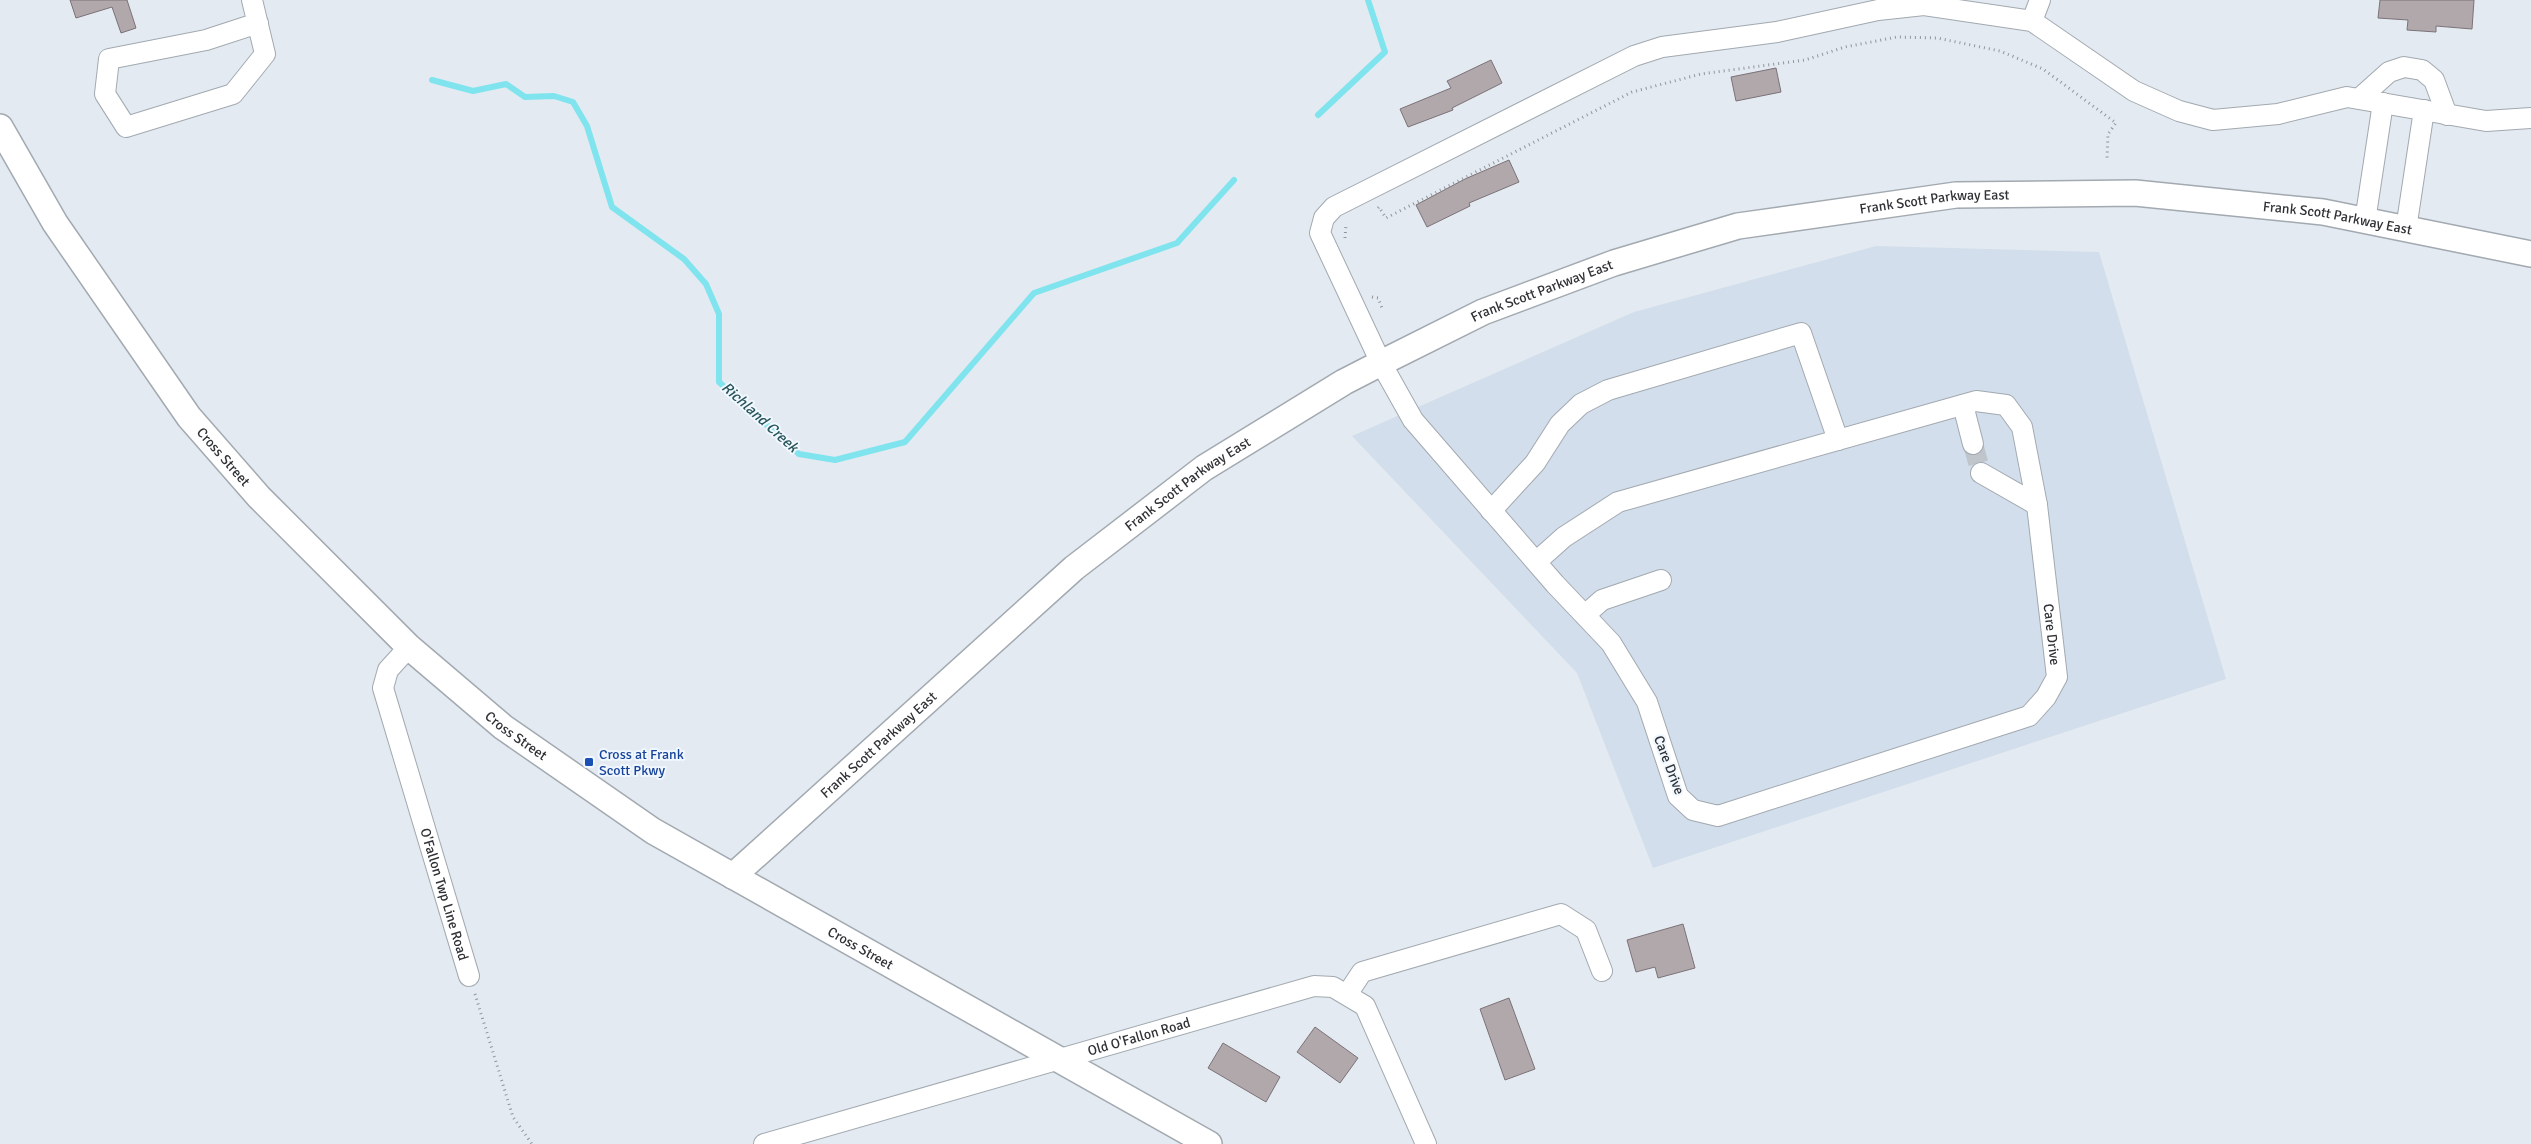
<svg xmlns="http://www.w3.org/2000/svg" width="2531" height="1144" font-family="Signika,sans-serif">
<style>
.built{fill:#d2deeb}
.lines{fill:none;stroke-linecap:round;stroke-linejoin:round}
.stream{stroke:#7fe4ed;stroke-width:6}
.building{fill:#b1a8ac;stroke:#7b7277}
.minor-tunnel{stroke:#bfc5cb;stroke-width:20;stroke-dasharray:20 10;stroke-linecap:butt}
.minor-casing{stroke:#a2a9b0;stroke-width:22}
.major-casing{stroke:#a2a9b0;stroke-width:28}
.path{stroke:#90959a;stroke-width:3;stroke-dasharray:1 4;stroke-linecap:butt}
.minor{stroke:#fff;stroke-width:20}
.major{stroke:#fff;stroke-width:25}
.transit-dot{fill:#1a4fb4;stroke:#f0f7ff;stroke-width:2}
.labels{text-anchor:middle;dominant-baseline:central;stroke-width:4;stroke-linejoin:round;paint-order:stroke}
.street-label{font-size:14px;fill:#2f3134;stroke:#f0f7ff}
.transit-label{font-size:14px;fill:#164399;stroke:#f0f7ff;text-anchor:start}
.water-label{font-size:15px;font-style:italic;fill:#285559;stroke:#f0f7ff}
</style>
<rect width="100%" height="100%" fill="#e3eaf1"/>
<!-- built -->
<path class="built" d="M1876,246L2099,252L2226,679L1653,868L1577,673L1352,436L1634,312Z"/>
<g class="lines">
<!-- stream -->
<path class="stream" d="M432,80L473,91L506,84L525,97L554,96L573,102L587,126L612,207L684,259L706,284L719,314V382L799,454L835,460L905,442L1034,293L1177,243L1234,180
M1318,115L1385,52L1368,0"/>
</g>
<!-- building -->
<path class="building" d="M70,0H127L136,28L121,33L112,7L76,18Z
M2380,0H2474L2472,29L2436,26V32L2407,30L2408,20L2378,18Z
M1491,60L1502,83L1452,108L1453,110L1408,127L1400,109L1451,88L1447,81Z
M1776,68L1781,92L1736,101L1731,77Z
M1509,160L1519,182L1469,203L1470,206L1427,227L1416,205L1465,179Z
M1683,924L1695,968L1658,978L1655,967L1636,972L1627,940Z
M1509,998L1535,1069L1505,1080L1480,1009Z
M1315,1027L1358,1058L1340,1083L1297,1052Z
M1223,1043L1280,1077L1266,1102L1208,1068Z"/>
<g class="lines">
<!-- minor-tunnel -->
<path class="minor-tunnel" d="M1973,444L1981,473"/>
<defs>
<g id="minor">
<path d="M252,0L265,54L233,94L126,127L105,94L109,59L206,40L258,23"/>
<path d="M2032,21L2040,0"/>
<path d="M2360,98L2389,72L2404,67L2422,70L2434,80L2447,115"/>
<path d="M2365,221L2383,103"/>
<path d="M2406,229L2424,110"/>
<path d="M1963,405L1973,444"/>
<path d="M1981,473L2037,505"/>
<path d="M1491,511L1535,463L1560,424L1581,404L1608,390L1801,333L1838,440"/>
<path id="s1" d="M1536,562L1564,537L1618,502L1976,401L2006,405L2022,427L2037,505L2057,677L2046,697L2029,716L1718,816L1693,810L1678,796L1647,702L1611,643L1555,584L1413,420L1381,363L1320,233L1324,218L1334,207L1634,56L1662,47L1777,32L1878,10L1924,5L2032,21L2134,91L2179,111L2213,120L2278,114L2347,97L2486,121L2531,118"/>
<path d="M1585,615L1602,600L1661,580"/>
<path id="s2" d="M409,647L388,670L383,688L469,976"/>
<path d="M1348,993L1362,972L1561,914L1586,930L1602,971"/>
<path id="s3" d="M764,1144L1314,986L1333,987L1365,1006L1426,1144"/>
</g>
<g id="major">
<path id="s4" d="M0,127L55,223L189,417L259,497L409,647L503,727L653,831L1209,1144"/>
<path id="s5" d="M733,876L1074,568L1204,468L1344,382L1381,363L1483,312L1614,263L1738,226L1956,195L2135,193L2323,212L2531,254"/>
</g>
</defs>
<!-- minor casing -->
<use href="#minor" class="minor-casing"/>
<!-- major casing -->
<use href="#major" class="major-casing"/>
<!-- path -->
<path class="path" d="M1378,208L1379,207L1386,218L1632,92L1701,74L1805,60L1845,47L1897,37L1937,38L2000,51L2043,69L2116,123L2108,134L2107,159
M1345,238L1346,224
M1372,297L1378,298L1382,308
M475,994L513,1117L532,1144"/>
<!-- minor -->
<use href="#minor" class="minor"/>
<!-- major -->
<use href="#major" class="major"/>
</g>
<!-- markers -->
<rect class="transit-dot" x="584" y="757" width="10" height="10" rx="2.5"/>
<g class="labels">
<!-- street labels -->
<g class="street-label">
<text stroke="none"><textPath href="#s5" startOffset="1411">Frank Scott Parkway East</textPath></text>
<text stroke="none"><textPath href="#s5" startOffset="1816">Frank Scott Parkway East</textPath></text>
<text stroke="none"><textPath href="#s5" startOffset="1006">Frank Scott Parkway East</textPath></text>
<text stroke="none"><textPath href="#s4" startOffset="399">Cross Street</textPath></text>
<text stroke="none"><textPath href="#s5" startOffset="601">Frank Scott Parkway East</textPath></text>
<text stroke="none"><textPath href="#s1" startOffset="741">Care Drive</textPath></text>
<text stroke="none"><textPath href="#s4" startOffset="804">Cross Street</textPath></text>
<text stroke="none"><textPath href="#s5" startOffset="196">Frank Scott Parkway East</textPath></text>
<text transform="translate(1669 765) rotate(69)">Care Drive</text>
<text stroke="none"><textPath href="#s2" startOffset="265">O'Fallon Twp Line Road</textPath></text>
<text stroke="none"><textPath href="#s4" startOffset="1209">Cross Street</textPath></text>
<text stroke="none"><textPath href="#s3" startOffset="390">Old O'Fallon Road</textPath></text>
</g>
<!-- transit labels -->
<g class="transit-label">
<text x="599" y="754">Cross at Frank<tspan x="599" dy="16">Scott Pkwy</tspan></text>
</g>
<!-- water labels -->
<g class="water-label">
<text transform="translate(760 417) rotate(42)">Richland Creek</text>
</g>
</g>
</svg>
